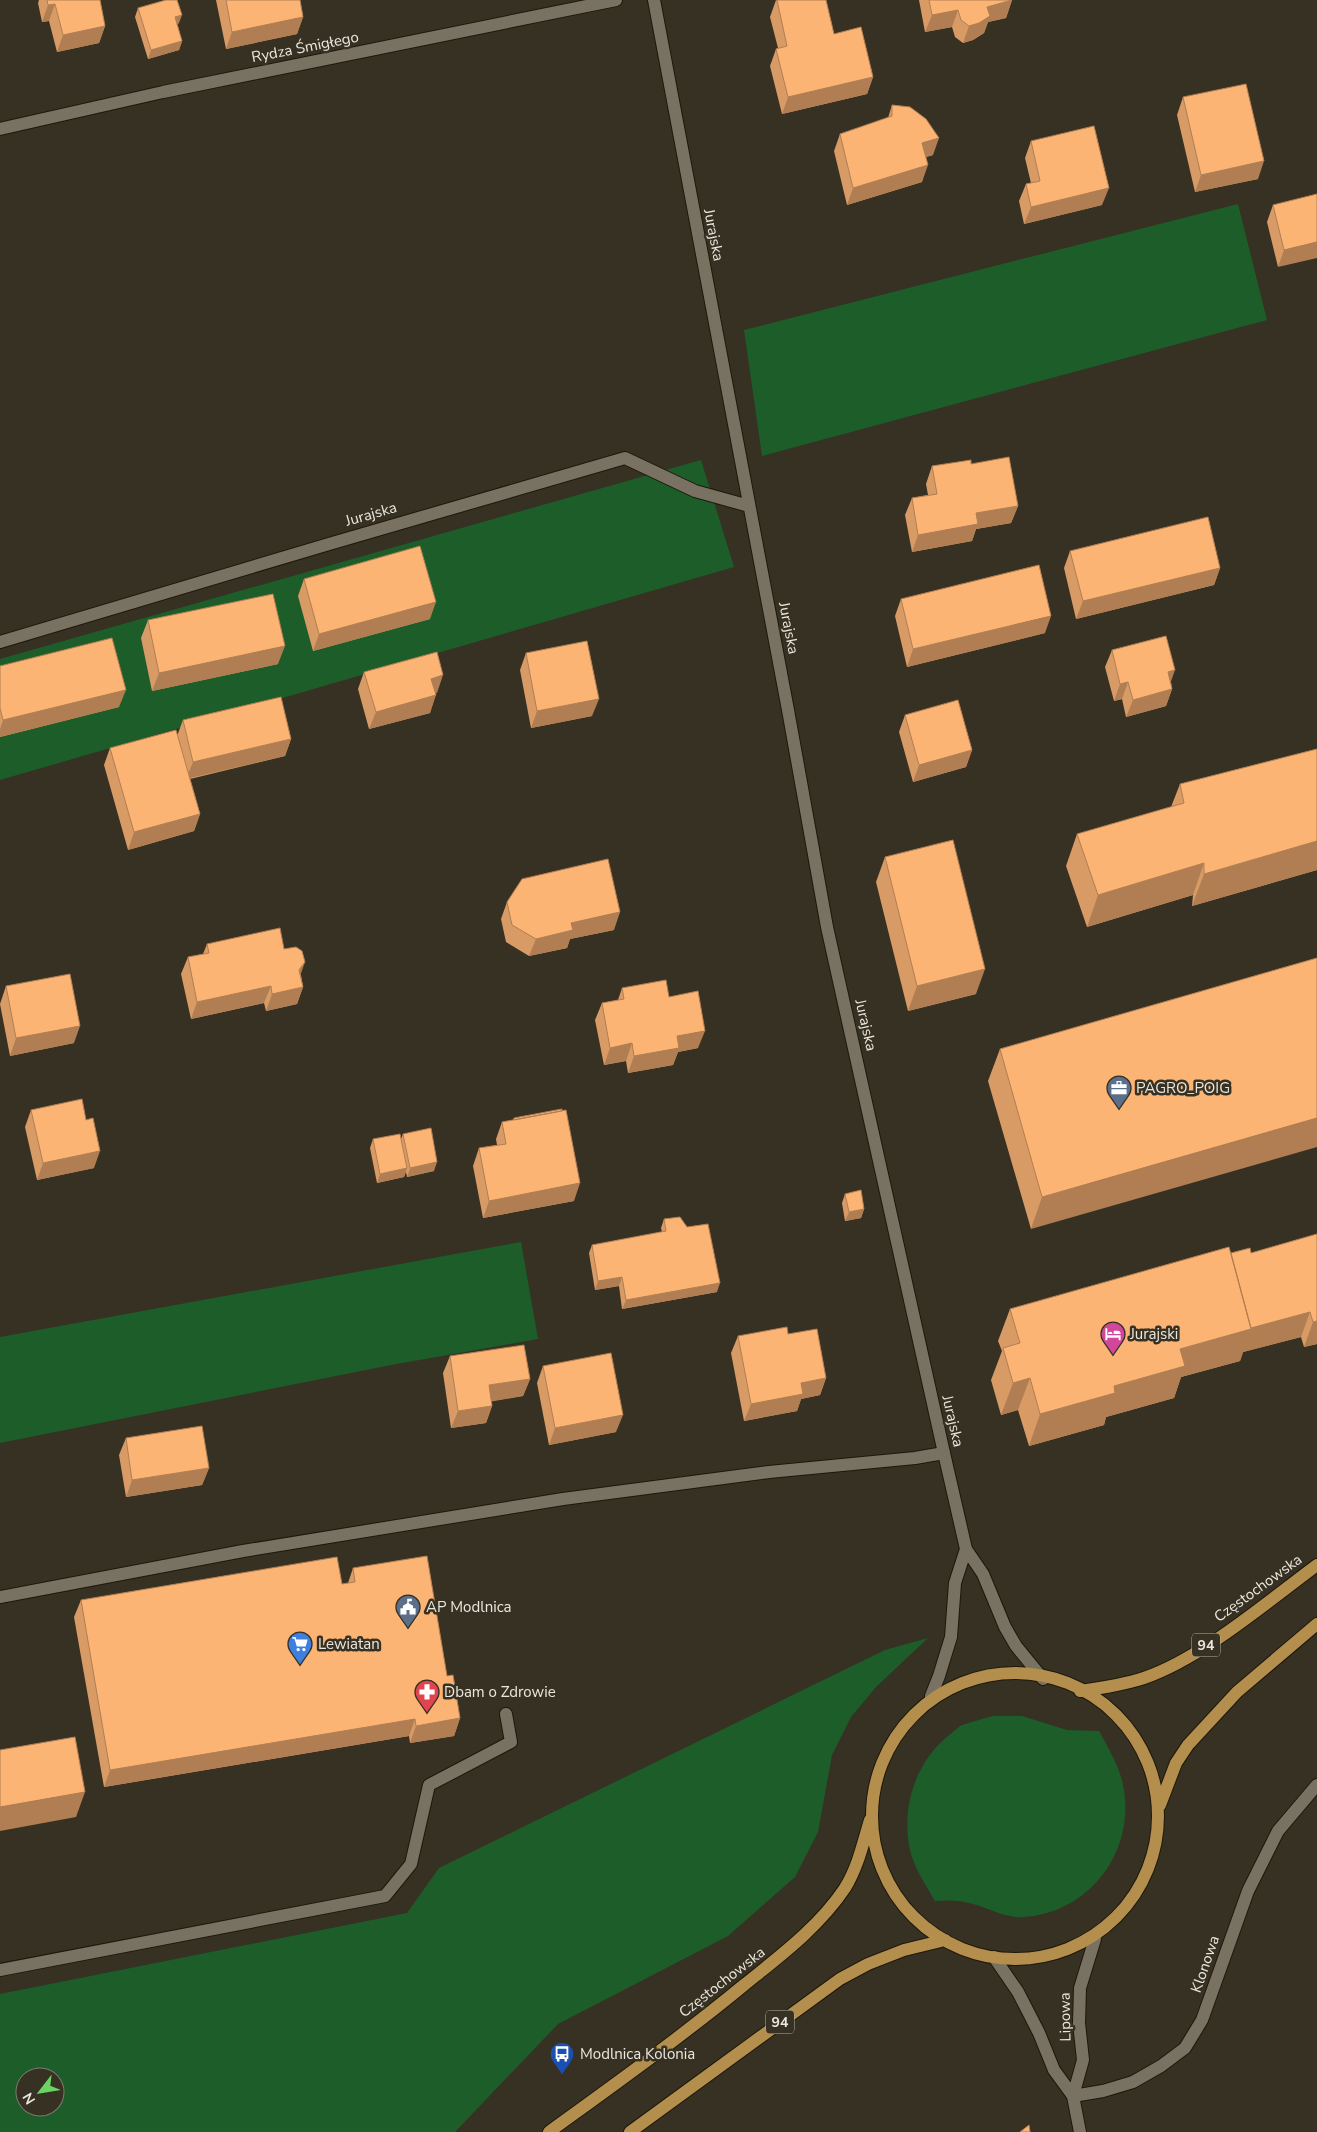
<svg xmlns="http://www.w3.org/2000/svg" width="1317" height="2132" font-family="'Nunito Sans',sans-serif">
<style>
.green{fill:#1d5d29;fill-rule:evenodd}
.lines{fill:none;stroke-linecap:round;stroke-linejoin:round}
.service-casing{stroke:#1e180b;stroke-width:14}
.minor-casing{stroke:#1e180b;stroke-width:14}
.primary-casing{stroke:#1e180b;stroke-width:14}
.service{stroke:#797262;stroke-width:12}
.minor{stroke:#797262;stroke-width:12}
.primary{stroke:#b48e4d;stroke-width:12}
.wall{fill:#d99b65}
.shaded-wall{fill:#b07e52}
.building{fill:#fcb475;stroke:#b07e52}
.labels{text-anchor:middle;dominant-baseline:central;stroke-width:5;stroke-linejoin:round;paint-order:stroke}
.shield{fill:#373123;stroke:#b5b0a6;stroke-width:1}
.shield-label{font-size:14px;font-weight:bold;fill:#ebe7de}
.street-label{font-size:15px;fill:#ebe7de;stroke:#373123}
.poi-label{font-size:15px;fill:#ebe7de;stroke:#373123;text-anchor:start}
</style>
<rect width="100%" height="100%" fill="#373123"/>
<!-- green -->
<path class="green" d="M1238,204L1267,320L762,456L744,330Z
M701,460L734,567L0,780V659Z
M521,1242L538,1339L391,1365L0,1443V1337Z
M928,1638L876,1687L851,1717L832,1755L818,1832L795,1877L728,1936L558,2024L455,2132H0V1994L407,1913L439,1868L885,1650ZM25,2077H55V2107H25Z
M993,1716H1022L1067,1730L1099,1731C1109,1749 1121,1769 1124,1790C1134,1854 1088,1913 1024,1917C1007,1919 989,1908 973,1904C960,1900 948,1900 935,1901C926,1885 914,1868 910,1850C901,1808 915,1763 948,1736C952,1733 956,1729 960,1726C970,1722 982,1719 993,1716Z"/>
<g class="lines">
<defs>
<path id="service" d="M0,1597L243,1551L563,1499L769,1472L915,1458L944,1453
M0,1970L385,1896L411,1864L429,1785L511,1742L506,1714
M1073,2096L1103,2091L1133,2082L1161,2066L1185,2048L1202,2020L1248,1891L1278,1831L1317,1785"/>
<path id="minor" d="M654,0L788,710L827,927L944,1453L966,1549L983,1574L1005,1627L1016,1646L1043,1679
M0,129L163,92L616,0
M0,642L329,544L625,458L695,491L749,506
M931,1696L939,1676L951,1637L955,1583L966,1549
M994,1957L1018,1992L1039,2033L1054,2070L1073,2096L1080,2132
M1073,2096L1083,2060L1079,2023L1080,1988L1095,1939"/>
<path id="primary" d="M872 1816a143 143 0 1 1 286 0a143 143 0 1 1-286 0Z
M1080,1691C1102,1688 1123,1685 1144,1678C1202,1658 1267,1602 1317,1565
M1160,1805L1176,1763L1188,1745L1237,1692L1317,1624
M549,2132C615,2084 681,2037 744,1985C780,1956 819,1927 845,1888C858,1867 863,1843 870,1820
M630,2132L840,1979L868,1964L904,1950L945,1940"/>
</defs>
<!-- service casing -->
<use href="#service" class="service-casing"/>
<!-- minor casing -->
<use href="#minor" class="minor-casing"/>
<!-- primary casing -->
<use href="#primary" class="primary-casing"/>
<!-- service -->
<use href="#service" class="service"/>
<!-- minor -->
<use href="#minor" class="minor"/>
<!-- primary -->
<use href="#primary" class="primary"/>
</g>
<!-- wall -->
<path class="wall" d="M39,0H100L105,26L99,43L57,52L49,21L42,22L38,3Z
M216,0H300L303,17L297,34L226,49Z
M776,0L834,34L873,77L867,94L782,114L770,66L776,49L778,48L770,17Z
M919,0H1012L1006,18L988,22L984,33L973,40L963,43L955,37L952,27L925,32Z
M138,8L179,23L177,24L182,41L179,50L148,59L135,17Z
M1183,97L1258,179L1195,192L1177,115Z
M892,105L933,155L926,157L922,182L847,205L834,151L840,134L888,118Z
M1031,141L1102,205L1024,224L1019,201L1026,184L1031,183L1025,158Z
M1317,194L1278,267L1267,222L1273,205Z
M971,464L1018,506L1011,523L976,529L972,541L912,552L905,515L912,498L928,495L926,484L932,466Z
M1070,551L1220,568L1214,585L1076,619L1064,568Z
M304,579L430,619L313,651L298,596Z
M901,599L1045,633L907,667L895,616Z
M148,620L278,664L152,691L141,638Z
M1112,650L1171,682L1172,689L1166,706L1126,717L1122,699L1114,701L1105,667Z
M526,653L592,716L531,728L520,670Z
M0,666L119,707L0,737Z
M364,672L437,693H436L430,713L369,729L358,689Z
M905,715L972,750L966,767L913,782L899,732Z
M183,720L291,739L285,756L190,779L200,814L194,831L128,850L104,765L110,748L177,736Z
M1317,749V870L1192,906L1193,895L1087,927L1066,866L1077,834L1171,807L1180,784Z
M885,857L976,994L908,1011L876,882Z
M507,902L614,930L570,939L567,948L529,956L506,942L501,919Z
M207,944L284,949L301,975L303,987L297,1004L266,1011L264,1003L191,1019L181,974L188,957L203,954Z
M1317,958L1031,1229L988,1081L1000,1049Z
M6,986L74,1043L10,1056L0,1004Z
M622,988L669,997L698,1048L678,1052L673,1065L628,1073L626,1061L604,1065L595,1020L602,1003L618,1000Z
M31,1110L86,1120L94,1168L37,1180L25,1127Z
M514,1118L574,1201L483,1218L473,1166L479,1148L497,1145L496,1139L502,1122L513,1120Z
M403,1134L434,1171L407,1177L406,1172L404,1177L377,1183L370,1148L373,1139H401Z
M845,1194L864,1209L861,1218L845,1221L842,1203Z
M664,1219L717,1292L622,1309L619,1286L595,1290L589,1253L592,1245L662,1232L661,1228Z
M1317,1234V1344L1304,1347L1301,1337L1243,1352L1240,1361L1181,1377L1174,1398L1106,1417L1104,1425L1029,1446L1018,1410L1001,1415L991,1380L1002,1351L998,1341L1010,1309L1231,1253H1251Z
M788,1334L826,1378L820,1395L801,1399L797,1411L744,1421L731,1353L738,1336Z
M450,1356L530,1379L523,1396L491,1401L492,1406L486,1423L451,1428L443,1373Z
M543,1366L616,1432L549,1445L537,1383Z
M126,1438L209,1468L202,1485L126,1497L119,1455Z
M353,1568L447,1676L460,1718L454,1736L410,1743L409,1736L104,1787L74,1617L81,1600L342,1584L348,1583Z"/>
<!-- shaded-wall -->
<path class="shaded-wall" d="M1012,0L1006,18L988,22L984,33L973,40L963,43L969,26L987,7Z
M55,4L49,21L42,22L48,5Z
M958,10L952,27L925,32L932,15Z
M182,15L179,23L172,25L175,17Z
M303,17L297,34L226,49L232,32Z
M105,26L99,43L57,52L63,35Z
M182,41L179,50L148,59L151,50Z
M873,77L867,94L782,114L788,97Z
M939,138L933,155L915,160L922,143Z
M1264,161L1258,179L1195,192L1201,175Z
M928,165L922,182L847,205L853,188Z
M1109,188L1102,205L1024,224L1031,207Z
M1317,242V258L1278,267L1284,250Z
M1018,506L1011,523L976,529L972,541L912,552L918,535L976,513Z
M1220,568L1214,585L1076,619L1083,601Z
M436,602L430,619L313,651L319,634Z
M1051,616L1045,633L907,667L913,649Z
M285,646L278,664L152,691L159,673Z
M1175,670L1169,687L1168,672Z
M443,675L437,693L425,696L431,679Z
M1128,682L1122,699L1114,701L1120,684Z
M1172,689L1166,706L1126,717L1133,700Z
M126,690L119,707L0,737V729L3,720Z
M436,695L430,713L369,729L376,712Z
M599,699L592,716L531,728L537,711Z
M291,739L285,756L186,779L193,762Z
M972,750L966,767L913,782L919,765Z
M200,814L194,831L128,850L134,832Z
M1317,841V870L1192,906L1204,874Z
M1204,863L1193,895L1087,927L1098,895Z
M620,912L614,930L570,939L567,948L529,956L536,939L571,923Z
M305,962L299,979V970Z
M985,969L976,994L908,1011L917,986Z
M271,986L264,1003L191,1019L197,1002Z
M303,987L297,1004L266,1011L272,994Z
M80,1026L74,1043L10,1056L16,1038Z
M705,1031L698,1048L678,1052L673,1065L628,1073L634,1056L677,1036Z
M632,1043L626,1061L604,1065L610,1048Z
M1317,1118V1147L1031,1229L1042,1197Z
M100,1151L94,1168L37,1180L43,1163Z
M437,1162L434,1171L407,1177L410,1168Z
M407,1168L404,1177L377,1183L380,1174Z
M580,1183L574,1201L483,1218L489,1201Z
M864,1209L861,1218L845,1221L849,1212Z
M622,1277L619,1286L595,1290L598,1281Z
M720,1283L717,1292L622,1309L626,1300Z
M1310,1312L1301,1337L1243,1352L1240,1361L1181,1377L1174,1398L1106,1417L1104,1425L1029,1446L1040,1414L1114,1386L1180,1349L1247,1329Z
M1317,1321V1344L1304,1347L1313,1322Z
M826,1378L820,1395L801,1399L797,1411L744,1421L751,1404L801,1383Z
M1030,1378L1018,1410L1001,1415L1013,1383Z
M530,1379L523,1396L483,1403L489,1385Z
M492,1406L486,1423L451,1428L458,1411Z
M623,1415L616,1432L549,1445L555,1428Z
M209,1468L202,1485L126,1497L132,1480Z
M460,1718L454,1736L410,1743L416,1726Z
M415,1719L409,1736L104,1787L110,1770Z
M85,1792L76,1817L0,1831V1807Z"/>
<!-- building -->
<path class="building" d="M47,0H100L105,26L63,35L55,4L48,5Z
M166,0H177L182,15L175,17L182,41L151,50L138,8Z
M226,0H300L303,17L232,32Z
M777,0H826L834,34L861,27L873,77L788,97L776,49L787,46Z
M929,0H1012L987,7L990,16L979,23L969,26L961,20L958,10L932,15Z
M1246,84L1264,161L1201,175L1183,97Z
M892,105L910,107L926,119L939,138L922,143L928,165L853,188L840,134L892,116Z
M1094,126L1109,188L1031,207L1026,184L1040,181L1031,141Z
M1317,194V242L1284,250L1273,205Z
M1009,457L1018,506L976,513L978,524L918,535L912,498L937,494L932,466L971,460V464Z
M1208,517L1220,568L1083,601L1070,551Z
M420,546L436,602L319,634L304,579Z
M1039,565L1051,616L913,649L901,599Z
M273,594L285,646L159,673L148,620Z
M1166,636L1175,670L1168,672L1172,689L1133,700L1128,682L1120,684L1112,650Z
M112,638L126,690L3,720L0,708V666Z
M587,641L599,699L537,711L526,653Z
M437,652L443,675L431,679L436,695L376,712L364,672Z
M281,697L291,739L193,762L183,720Z
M958,700L972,750L919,765L905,715Z
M176,730L200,814L134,832L110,748Z
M1317,749V841L1204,874V863L1098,895L1077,834L1184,803L1180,784Z
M953,840L985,969L917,986L885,857Z
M608,859L620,912L571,923L573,930L536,939L512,925L507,902L522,879Z
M280,928L284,949L296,947L302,951L305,962L299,970L303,987L272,994L271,986L197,1002L188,957L209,953L207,944Z
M1317,958V1118L1042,1197L1000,1049Z
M70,974L80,1026L16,1038L6,986Z
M666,980L669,997L698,991L705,1031L677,1036L679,1048L634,1056L632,1043L610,1048L602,1003L624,999L622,988Z
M82,1099L86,1120L93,1118L100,1151L43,1163L31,1110Z
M562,1109V1111L514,1120V1118Z
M566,1110L580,1183L489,1201L479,1148L506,1144L502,1122Z
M431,1128L437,1162L410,1168L403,1134Z
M400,1134L407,1168L380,1174L373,1139Z
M861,1190L864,1209L849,1212L845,1194Z
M680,1217L687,1227L708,1224L720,1283L626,1300L622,1277L598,1281L592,1245L666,1231L664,1219Z
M1317,1234V1321L1313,1322L1310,1312L1251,1328L1231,1253L1250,1248L1251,1253Z
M1229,1247L1251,1329L1180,1349L1185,1366L1114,1386L1115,1393L1040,1414L1030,1378L1013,1383L1003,1348L1020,1343L1010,1309Z
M787,1327L788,1334L817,1329L826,1378L801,1383L803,1394L751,1404L738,1336Z
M524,1345L530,1379L489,1385L492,1406L458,1411L450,1356Z
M611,1353L623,1415L555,1428L543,1366Z
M202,1426L209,1468L132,1480L126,1438Z
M427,1556L447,1676L453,1675L460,1718L416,1726L415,1719L110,1770L81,1600L337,1557L342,1584L355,1582L353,1568Z
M75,1737L85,1792L0,1807V1750Z
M1029,2125L1030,2132H1020Z"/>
<!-- icons -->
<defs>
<symbol id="office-pin" viewBox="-11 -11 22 30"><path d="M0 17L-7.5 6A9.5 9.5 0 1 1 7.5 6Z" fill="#5c6f8a" stroke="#373123"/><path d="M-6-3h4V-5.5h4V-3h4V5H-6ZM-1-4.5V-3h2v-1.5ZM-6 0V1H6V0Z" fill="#fff"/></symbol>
<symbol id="hotel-pin" viewBox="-11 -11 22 30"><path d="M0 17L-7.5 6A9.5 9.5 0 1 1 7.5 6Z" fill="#d1479c" stroke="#373123"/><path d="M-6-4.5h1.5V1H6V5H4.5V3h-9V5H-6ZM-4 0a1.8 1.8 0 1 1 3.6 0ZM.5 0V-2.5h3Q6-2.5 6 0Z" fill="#fff"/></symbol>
<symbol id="civic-pin" viewBox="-11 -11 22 30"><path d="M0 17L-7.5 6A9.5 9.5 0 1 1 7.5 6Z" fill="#5c6f8a" stroke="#373123"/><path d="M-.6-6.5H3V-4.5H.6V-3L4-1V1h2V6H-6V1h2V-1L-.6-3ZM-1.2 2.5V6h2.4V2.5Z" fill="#fff"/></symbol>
<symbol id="supermarket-pin" viewBox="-11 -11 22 30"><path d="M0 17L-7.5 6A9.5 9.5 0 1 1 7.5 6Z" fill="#3f7fe0" stroke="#373123"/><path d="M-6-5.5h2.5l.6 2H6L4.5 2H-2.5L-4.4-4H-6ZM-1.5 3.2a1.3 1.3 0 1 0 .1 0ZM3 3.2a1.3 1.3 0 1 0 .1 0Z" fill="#fff"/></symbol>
<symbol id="pharmacy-pin" viewBox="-11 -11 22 30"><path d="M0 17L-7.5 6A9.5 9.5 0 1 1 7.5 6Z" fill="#e0444e" stroke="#373123"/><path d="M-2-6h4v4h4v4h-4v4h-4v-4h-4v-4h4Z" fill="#fff"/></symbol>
<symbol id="bus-pin" viewBox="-11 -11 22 30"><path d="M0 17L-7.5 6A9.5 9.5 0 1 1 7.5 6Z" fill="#1a4fb4" stroke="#373123"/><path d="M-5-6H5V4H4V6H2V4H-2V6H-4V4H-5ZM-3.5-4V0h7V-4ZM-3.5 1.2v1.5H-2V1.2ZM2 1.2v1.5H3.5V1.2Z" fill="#fff"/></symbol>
</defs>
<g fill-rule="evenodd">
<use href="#office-pin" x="1105" y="1074" width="28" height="38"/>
<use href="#hotel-pin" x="1099" y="1320" width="28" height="38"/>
<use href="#civic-pin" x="394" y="1593" width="28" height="38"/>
<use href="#supermarket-pin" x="286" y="1630" width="28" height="38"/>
<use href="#pharmacy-pin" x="413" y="1678" width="28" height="38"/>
<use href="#bus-pin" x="548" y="2040" width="28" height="38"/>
</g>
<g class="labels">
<!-- shield labels -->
<g class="shield">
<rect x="1192" y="1633.5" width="28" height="23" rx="4"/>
<rect x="766" y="2010.5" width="28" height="23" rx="4"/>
</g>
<g class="shield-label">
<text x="1206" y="1645">94</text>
<text x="780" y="2022">94</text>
</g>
<!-- street labels -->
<g class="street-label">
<text transform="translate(305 47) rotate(-11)">Rydza Śmigłego</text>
<text transform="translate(714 235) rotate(79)">Jurajska</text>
<text transform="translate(371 514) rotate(-16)">Jurajska</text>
<text transform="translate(789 628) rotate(79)">Jurajska</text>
<text transform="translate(866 1025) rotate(77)">Jurajska</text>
<text transform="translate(953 1421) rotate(77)">Jurajska</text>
<text transform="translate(1258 1588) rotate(-36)">Częstochowska</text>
<text transform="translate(1205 1964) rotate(-71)">Klonowa</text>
<text transform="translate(722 1982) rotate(-38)">Częstochowska</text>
<text transform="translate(1065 2017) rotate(-91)">Lipowa</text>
</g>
<!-- poi labels -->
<g class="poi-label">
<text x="1136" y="1088">PAGRO_POIG</text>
<text x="1130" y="1334">Jurajski</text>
<text x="426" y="1607">AP Modlnica</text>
<text x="318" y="1644">Lewiatan</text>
<text x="444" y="1692">Dbam o Zdrowie</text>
<text x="580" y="2054">Modlnica Kolonia</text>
</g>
</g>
<!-- north arrow -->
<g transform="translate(40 2092) rotate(239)"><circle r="24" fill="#373123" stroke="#7f7a6e"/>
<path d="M0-4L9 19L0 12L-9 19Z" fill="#6bd363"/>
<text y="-8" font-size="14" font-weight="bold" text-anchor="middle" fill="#ebe7de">N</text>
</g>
</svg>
